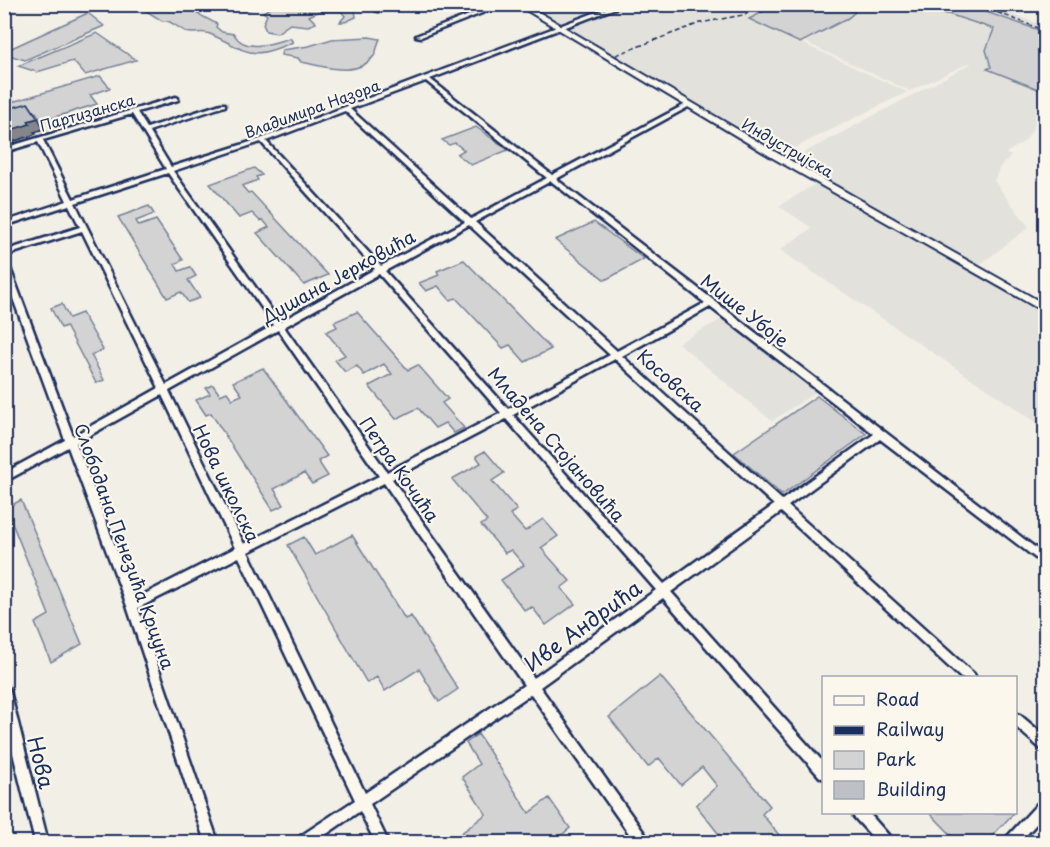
<svg xmlns="http://www.w3.org/2000/svg" width="1050" height="847" font-family="'Playpen Sans',sans-serif">
<style>
.built{fill:#e2e1dc}
.green{fill:#d2d3d2;stroke:#768198;stroke-width:1.5}
.lines{fill:none;stroke-linecap:round;stroke-linejoin:round}
.minor-casing{stroke:#1b2f5e;stroke-width:5}
.major-casing{stroke:#1b2f5e;stroke-width:4}
.minor{fill:#fbf7ec;fill-rule:evenodd}
.major{fill:#fbf7ec;fill-rule:evenodd}
.rail{stroke:#1b2f5e;stroke-width:1.5;stroke-dasharray:5 3;stroke-linecap:butt}
.shaded-wall{fill:#848689;stroke:#1b2f5e;stroke-width:1.5}
.building{fill:#bdc0c4;stroke:#1b2f5e;stroke-width:1.5}
.labels{text-anchor:middle;dominant-baseline:central;stroke-width:4.5;stroke-linejoin:round;paint-order:stroke}
.far-street-label{font-size:15px;fill:#1b2f5e;stroke:#fbf7ec}
.street-label{font-size:18px;fill:#1b2f5e;stroke:#fbf7ec}
.near-street-label{font-size:21px;fill:#1b2f5e;stroke:#fbf7ec}
</style>
<rect width="100%" height="100%" fill="#f2efe6"/>
<filter id="ink" filterUnits="userSpaceOnUse"><feTurbulence type="fractalNoise" baseFrequency=".0167" numOctaves="2"/><feDisplacementMap in="SourceGraphic" scale="12" xChannelSelector="R" yChannelSelector="G"/><feConvolveMatrix kernelMatrix="1 2 1 2 8 2 1 2 1" color-interpolation-filters="sRGB"/></filter>
<g filter="url(#ink)">
<!-- built -->
<path class="built" d="M524,5H610L562,24L553,23Z
M629,5H778L750,19L907,92L782,154L567,29Z
M968,5H987L1045,26V32Z
M855,7L948,14L995,29L990,37L991,67L988,70L1038,89L1034,127L1025,141L1006,153L1011,156L1000,167L994,181L1029,227L978,266L790,160L971,64L969,63L910,91L805,42L848,18V10Z
M101,75L112,89L92,95L98,104L67,113L76,125L5,147V103Z
M817,183L1045,315V428L780,250L812,228L779,206Z
M722,319L816,392L772,421L678,343Z"/>
<!-- green -->
<path class="green" d="M778,4L965,5L1045,32V74L1040,89H1038L987,69L991,67L986,50L994,29L948,14L855,7L849,10L855,12L848,18L800,43L749,19Z
M137,5H206L208,6L195,10L198,14L217,24L216,27L222,32L234,34C245,54 273,43 290,38L293,42C248,62 249,51 210,34C202,30 194,35 187,32C178,29 171,19 162,21Z
M256,5H334L355,10L356,17L345,22H340L345,16L341,11H320L309,16L316,23L308,26L290,24L277,33L266,31L263,24L267,15L263,12L272,7L270,5L242,11Z
M88,13L104,26L25,60L5,54V51Z
M97,33L136,60L85,75L73,61L37,72L18,66Z
M369,37L380,39C377,44 377,52 374,56C356,79 324,66 301,62L298,58L281,55L282,50L309,46L332,39Z
M100,76L110,88L90,95L97,104L42,121L36,112L11,119L5,109V104Z
M476,127L508,150L471,165L457,154L464,150L455,143L449,145L442,140Z
M254,168L262,175L256,177L258,180L242,186L248,193L251,192L328,275L304,285L257,233L269,227L263,220L260,221L252,213L239,218L210,184Z
M149,206L154,214L136,221L139,226L156,220L183,260L175,264L179,271L190,267L196,276L188,280L200,298L188,302L181,292L167,298L118,217Z
M594,222L644,259L605,280L555,240Z
M464,260L551,349L525,362L510,345L503,348L456,298L450,300L438,286L426,291L419,283L439,275L437,271Z
M62,304L69,318L82,313L103,350L91,355L104,380L96,383L66,326L61,328L51,308Z
M357,312L408,370L418,365L448,399L442,403L464,428L454,433L445,423L435,428L418,408L396,419L369,386L392,374L384,364L364,375L357,366L345,372L335,360L345,355L326,332L337,327L334,322Z
M263,368L327,456L318,461L328,476L312,484L304,473L274,489L284,505L273,510L211,413L206,415L196,400L210,394L206,388L213,385L220,395L227,392L232,399L242,395L233,382Z
M817,396L866,434L782,495L734,453Z
M485,451L504,473L492,481L517,510L510,514L525,531L543,519L558,536L541,548L570,581L561,588L575,604L546,625L532,607L525,611L501,580L524,565L511,550L505,553L481,525L487,521L452,479L481,463L476,456Z
M21,500L82,644L51,662L35,623L49,615L6,508Z
M352,535L405,619L411,616L458,689L439,702L419,669L385,691L377,677L367,683L288,545L304,537L315,555Z
M660,676L770,806L762,814L779,835L771,842H725L696,805L717,786L702,767L681,785L659,758L648,767L609,717Z
M478,734L529,813L549,798L570,828L553,842H458L455,838L486,814L462,777L479,764L466,743Z
M930,813H1014L986,842H958Z"/>
<g class="lines">
<defs>
<path id="minor" d="M14,4H23L4,10V7Z
M387,4H395L379,11L375,10Z
M497,4H505L421,37L416,36Z
M618,4H626L430,79L552,175L686,104H690V106L556,179L1046,556V566L880,439L788,506L974,674L976,678H961L781,512L671,592L824,763V779L820,777L663,598L540,687L647,837L648,842H635L531,694L370,804L388,842H375L360,811L315,842H298L299,837L355,800L239,557L138,608L218,842H205L127,606L68,447L4,482V473L65,440L4,274V261L8,263L73,436L159,388L82,231L4,256V251L80,227L69,205L4,226V222L67,201L38,142L4,152V148L176,97L178,98V100L137,112L147,128L221,104H225V106L149,131L171,167L260,139ZM426,81L547,178L471,219L350,109ZM345,111L465,222L381,266L266,141ZM132,114L166,169L73,199L43,140ZM261,142L375,269L280,322L173,171ZM168,173L274,325L166,385L75,203ZM551,181L705,303L617,351L475,222ZM469,225L610,355L508,409L385,271ZM379,274L501,413L387,472L284,327ZM710,307L874,434L782,500L622,356ZM278,330L379,476L244,544L169,391ZM615,359L774,505L664,584L513,415ZM162,395L235,548L135,599L76,443ZM506,419L656,590L534,678L392,479ZM384,483L524,685L365,793L248,552Z
M4,685L8,687L10,691L48,842H35L4,717Z
M1016,713L1020,715L1046,737V752L1042,750L1016,727Z
M1046,797V813L1020,842H1006L1007,837L1042,799Z
M853,812H868L890,837L891,842H877L854,817Z"/>
<path id="major" d="M516,4H525L779,154L1046,305V313L773,158Z"/>
</defs>
<!-- minor casing -->
<use href="#minor" class="minor-casing"/>
<!-- major casing -->
<use href="#major" class="major-casing"/>
<!-- minor -->
<use href="#minor" class="minor"/>
<!-- major -->
<use href="#major" class="major"/>
<!-- rail -->
<path class="rail" d="M975,4L1046,31
M616,55L700,23L743,15L766,4"/>
</g>
<!-- shaded-wall -->
<path class="shaded-wall" d="M38,118L44,129L34,132L36,134L9,143L4,135V132L28,121Z"/>
<!-- building -->
<path class="building" d="M28,103L38,118L28,121L30,124L4,132V110Z"/>
</g>
<g class="labels">
<!-- far-street labels -->
<g class="far-street-label">
<text transform="translate(312 108) rotate(-20)">Владимира Назора</text>
<text transform="translate(87 112) rotate(-16)">Партизанска</text>
<text transform="translate(788 147) rotate(30)">Индустријска</text>
</g>
<!-- street labels -->
<g class="street-label">
<text transform="translate(338 276) rotate(-29)">Душана Јерковића</text>
<text transform="translate(745 310) rotate(38)">Мише Убоје</text>
<text transform="translate(671 380) rotate(42)">Косовска</text>
<text transform="translate(557 444) rotate(49)">Младена Стојановића</text>
<text transform="translate(400 469) rotate(55)">Петра Кочића</text>
<text transform="translate(227 483) rotate(64)">Нова школска</text>
<text transform="translate(125 546) rotate(70)">Слободана Пенезића Крцуна</text>
</g>
<!-- near-street labels -->
<g class="near-street-label">
<text transform="translate(582 625) rotate(-36)">Иве Андрића</text>
<text transform="translate(42 762) rotate(76)">Нова</text>
</g>
</g>
<!-- margin -->
<rect width="1050" height="847" fill="none" stroke="#fbf7ec" stroke-width="24"/>
<rect x="12" y="12" width="1026" height="823" fill="none" stroke="#1b2f5e" stroke-width="2" filter="url(#ink)"/>
<!-- legend -->
<rect x="822" y="676" width="195" height="138" fill="#fbf7ec" stroke="#a1a7b3" stroke-width="1.5"/>
<rect x="834" y="696" width="30" height="9" fill="#fbf7ec" stroke="#a1a7b3" stroke-width="1.5"/>
<text x="876" y="706" font-size="18" fill="#1b2f5e">Road</text>
<rect x="834" y="726" width="30" height="9" fill="#1b2f5e" stroke="#a1a7b3" stroke-width="1.5"/>
<text x="876" y="736" font-size="18" fill="#1b2f5e">Railway</text>
<rect x="834" y="751" width="30" height="18" fill="#d2d3d2" stroke="#a1a7b3" stroke-width="1.5"/>
<text x="876" y="766" font-size="18" fill="#1b2f5e">Park</text>
<rect x="834" y="781" width="30" height="18" fill="#bdc0c4" stroke="#a1a7b3" stroke-width="1.5"/>
<text x="876" y="796" font-size="18" fill="#1b2f5e">Building</text>
</svg>
